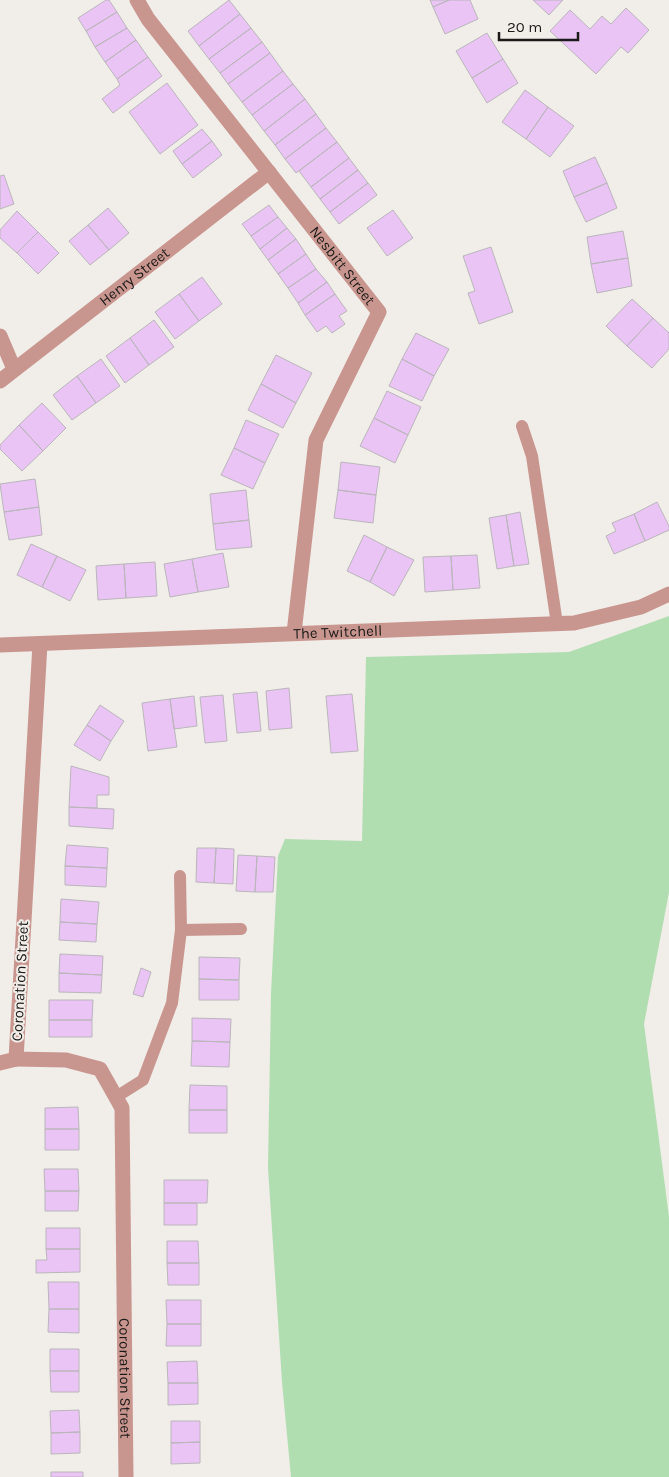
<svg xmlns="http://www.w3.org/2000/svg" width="669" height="1477" font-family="Karla,sans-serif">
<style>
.green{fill:#b1deb1}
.building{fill:#ebc4f6;stroke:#bab6bb}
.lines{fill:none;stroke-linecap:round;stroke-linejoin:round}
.lane{stroke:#c9968f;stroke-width:12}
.street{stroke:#c9968f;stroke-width:15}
.labels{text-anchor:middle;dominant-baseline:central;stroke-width:4;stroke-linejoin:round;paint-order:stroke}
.street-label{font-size:15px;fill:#1b1a18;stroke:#f1ede8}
</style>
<rect width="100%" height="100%" fill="#f1ede8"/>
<!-- green -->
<path class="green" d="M669,616V892L644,1024L669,1217V1477H291L282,1382L268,1168L271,993L278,856L285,839L362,841L366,657L569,652Z"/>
<!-- building -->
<path class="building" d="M106,0H109L117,12L86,31L78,18Z
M229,0L240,14L199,46L188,31Z
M430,0H449L433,7Z
M449,0H470L478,19L445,34L433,7Z
M533,0H563L549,15Z
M626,8L649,30L628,53L621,47L596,74L550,31L570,10L590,29L602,16L611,24Z
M117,12L127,28L95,47L86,31Z
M240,14L251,28L209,59L199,46Z
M127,28L136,40L105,62L95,47Z
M251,28L262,42L220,73L209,59Z
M487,33L503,59L472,78L456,51Z
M136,40L148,57L117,79L105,62Z
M262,42L270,53L228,84L220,73Z
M270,53L283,71L242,102L228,84Z
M148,57L162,76L113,113L102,99L120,85L117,79Z
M503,59L518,83L487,103L472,78Z
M283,71L293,84L252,115L242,102Z
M167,83L198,125L160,154L129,112Z
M293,84L305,99L264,131L252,115Z
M525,90L548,107L526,139L502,122Z
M305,99L316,114L275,145L264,131Z
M548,107L574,126L550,157L526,139Z
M316,114L326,128L285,159L275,145Z
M326,128L337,142L296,173L285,159Z
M202,129L212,141L182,164L173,151Z
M212,141L222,155L193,178L182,164Z
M337,142L349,158L311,187L299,171Z
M595,157L607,183L574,197L563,171Z
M349,158L358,170L320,199L311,187Z
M358,170L368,183L330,212L320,199Z
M4,175L14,204L0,209V176Z
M368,183L377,195L339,224L330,212Z
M607,183L617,208L586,222L574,197Z
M269,205L278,217L251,236L242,224Z
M108,208L129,233L109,250L88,225Z
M393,210L413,238L387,256L367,228Z
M17,211L38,232L17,253L0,238V230Z
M278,217L287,228L260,249L251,236Z
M88,225L109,250L90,265L69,241Z
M287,228L296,239L268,260L260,249Z
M623,231L628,258L591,264L587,237Z
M38,232L59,253L38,274L17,253Z
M296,239L306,254L278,274L268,260Z
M491,247L513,312L479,324L468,293L475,291L463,256Z
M306,254L316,269L288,288L278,274Z
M628,258L632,286L597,293L591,264Z
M316,269L327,282L298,303L288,288Z
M202,277L222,304L199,321L179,294Z
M327,282L335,294L305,315L298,303Z
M179,294L199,321L175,339L155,312Z
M335,294L347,311L339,316L345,324L332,333L326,326L317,332L305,315Z
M632,299L653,318L627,346L606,326Z
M653,318L669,333V349L652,368L627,346Z
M154,320L174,347L149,365L130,338Z
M416,333L449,349L434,376L402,359Z
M130,338L149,365L125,383L106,356Z
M276,355L312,373L296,403L261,384Z
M101,359L120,386L96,403L77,376Z
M402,359L434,376L422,401L389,386Z
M77,376L96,403L72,420L53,395Z
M261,384L296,403L283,428L248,410Z
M387,391L421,407L408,435L374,418Z
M42,403L66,428L43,451L19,425Z
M374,418L408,435L395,463L360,446Z
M246,420L279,434L265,463L234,448Z
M19,425L43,451L22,471L0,449V445Z
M234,448L265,463L253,489L221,475Z
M341,462L380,467L376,495L338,490Z
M35,479L39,507L4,512L0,484Z
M246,490L249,520L213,524L210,494Z
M338,490L376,495L373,523L334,518Z
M657,502L669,526V530L645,541L634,514Z
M39,507L42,535L9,540L4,512Z
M520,512L529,564L514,566L506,515Z
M634,514L645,541L614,554L606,536L616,531L612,523Z
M506,515L514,566L497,569L489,518Z
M249,520L252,547L216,550L213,524Z
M364,535L387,547L370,582L347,571Z
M31,544L57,556L42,587L17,575Z
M387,547L414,560L394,596L370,582Z
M223,553L229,587L198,592L192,559Z
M477,555L480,588L453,590L451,556Z
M57,556L86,570L70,601L42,587Z
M451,556L453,590L425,592L423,557Z
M192,559L198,592L170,597L164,564Z
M155,562L157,596L126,598L124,564Z
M124,564L126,598L98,600L96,566Z
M289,688L292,728L269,730L266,691Z
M257,692L261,731L237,733L233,694Z
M352,694L358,751L331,753L326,696Z
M223,695L227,741L205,743L200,697Z
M194,696L197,726L174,729L170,699Z
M170,699L177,747L148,751L142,703Z
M100,705L124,721L111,741L87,725Z
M87,725L111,741L100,761L74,745Z
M71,766L109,777V795H97V808L69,807Z
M69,807L114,809L113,829L69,826Z
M67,845L108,848L107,868L65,866Z
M197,848H216L214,883L196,882Z
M216,848L234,849L233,884L214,883Z
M238,855L257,856L255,892L236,891Z
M257,856L275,857L273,892H255Z
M65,866L107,868L106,887L65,885Z
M61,899L99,902L97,924L60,922Z
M60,922L97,924L96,942L59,940Z
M60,954L103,956L102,975L59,973Z
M199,957L240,958L239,980L199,979Z
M141,968L151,972L143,997L133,994Z
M59,973L102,975L101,993L59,992Z
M199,979L239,980V1000H199Z
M49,1000H93L92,1020H49Z
M192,1018L231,1019L230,1042L192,1041Z
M49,1020H92V1037H49Z
M192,1041L230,1042L229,1067L191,1066Z
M190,1085L227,1086V1110H189Z
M78,1107L79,1129H45V1108Z
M189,1110H227V1133H189Z
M45,1129H79V1150H45Z
M44,1169H78L79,1191H45Z
M164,1180H208L207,1203H164Z
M45,1191H79L78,1211H45Z
M164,1203H197V1225H164Z
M46,1228H80V1249H46Z
M167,1241H198L199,1263H167Z
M46,1249H80V1272L36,1273V1260H47Z
M167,1263H199V1285H168Z
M48,1282H79V1309H49Z
M166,1300H201V1324H167Z
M49,1309H79V1333L48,1332Z
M167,1324H201V1346H166Z
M50,1349H79V1371H50Z
M197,1361L198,1383H168L167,1362Z
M50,1371H79V1392H51Z
M168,1383H198V1404L168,1405Z
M79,1410L80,1432L51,1433L50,1411Z
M171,1421H200V1442L171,1443Z
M80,1432V1453L51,1454V1433Z
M200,1442V1463L171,1464V1443Z
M51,1472H83V1477H51Z"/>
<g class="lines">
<!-- lane -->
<path class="lane" d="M522,426L532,456L557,624
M181,930L241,929
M116,1097L143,1080L172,1003L181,930L180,876"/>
<!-- street -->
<g class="street">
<path id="s1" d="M137,0L148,19L379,312L316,440L294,633"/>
<path d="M0,336L14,369"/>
<path id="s2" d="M0,381L269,172"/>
<path id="s3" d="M40,644L16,1059L66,1060L100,1069L122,1108L126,1477"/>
<path id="s4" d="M0,645L574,623L641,607L669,594"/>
<path d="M0,1063L16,1059"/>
</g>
</g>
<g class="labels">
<!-- street labels -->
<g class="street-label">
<text stroke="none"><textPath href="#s1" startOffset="336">Nesbitt Street</textPath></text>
<text stroke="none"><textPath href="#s2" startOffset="170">Henry Street</textPath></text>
<text stroke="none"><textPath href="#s4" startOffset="338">The Twitchell</textPath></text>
<text transform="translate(20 981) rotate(-87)">Coronation Street</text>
<text stroke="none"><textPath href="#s3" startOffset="816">Coronation Street</textPath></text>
</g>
</g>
<!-- scale -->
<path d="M499 32v8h79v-8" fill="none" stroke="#1b1a18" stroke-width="2.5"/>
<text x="507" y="32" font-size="15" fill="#1b1a18" stroke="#f1ede8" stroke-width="4" paint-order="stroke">20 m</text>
</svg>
